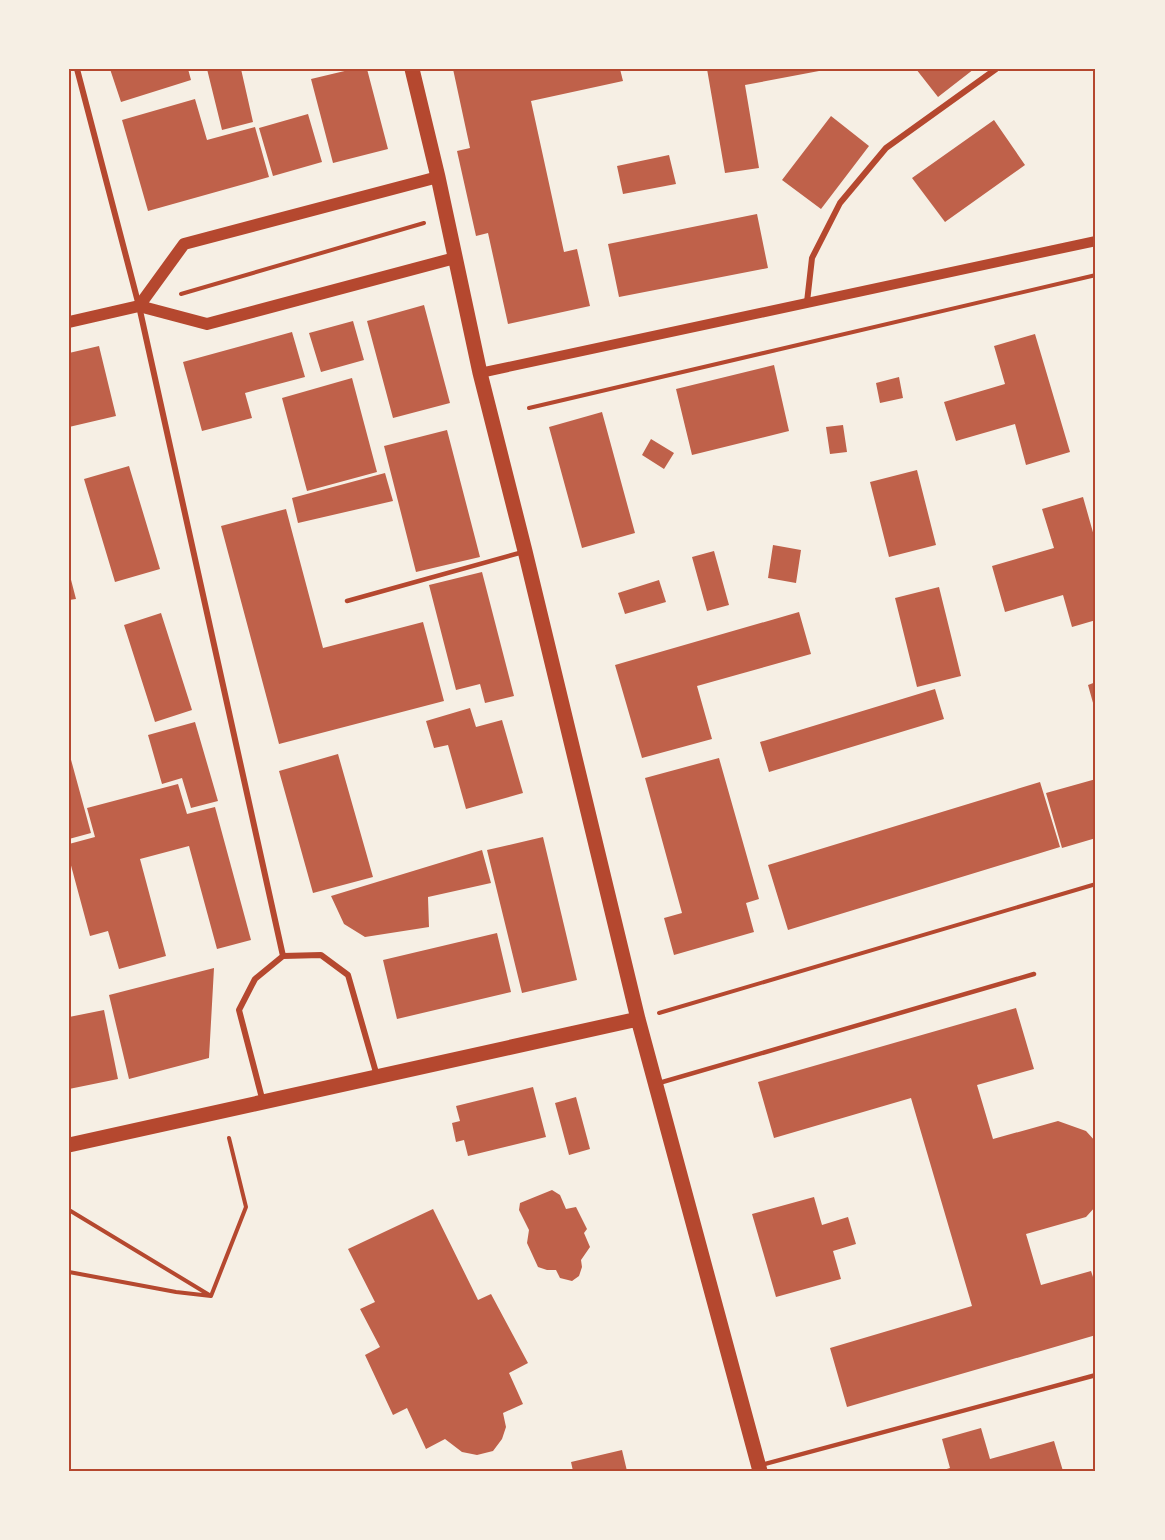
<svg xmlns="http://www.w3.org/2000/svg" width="1165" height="1540" font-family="Montserrat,sans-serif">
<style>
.building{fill:#bf614a}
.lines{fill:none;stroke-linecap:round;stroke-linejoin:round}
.path{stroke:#b5482f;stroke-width:4}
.service{stroke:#b5482f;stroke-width:4.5}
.minor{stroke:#b5482f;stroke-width:6}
.tertiary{stroke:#b5482f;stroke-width:10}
.secondary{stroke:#b5482f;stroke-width:12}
.primary{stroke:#b5482f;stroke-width:15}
.neatline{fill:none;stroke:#b5482f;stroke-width:2}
</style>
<rect width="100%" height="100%" fill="#f6efe4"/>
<!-- building -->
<path class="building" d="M110,69H188L191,80L121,102Z
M207,69H241L253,122L222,130Z
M353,69H367L388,149L333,163L311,79Z
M453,69H620L623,81L531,101L564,252L577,249L590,306L508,324L488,233L476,236L457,151L470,148Z
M707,69H818L819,71L745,85L759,168L725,173Z
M916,69H974L938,97Z
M195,99L207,140L255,127L269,177L148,211L122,120Z
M308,114L322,162L273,176L259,128Z
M831,116L869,146L821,209L782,180Z
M994,120L1025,165L945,222L912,178Z
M669,155L676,184L623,194L617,166Z
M757,214L768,268L619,297L608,244Z
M424,305L450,403L393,418L367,321Z
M353,321L364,360L321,372L309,333Z
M292,332L305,377L245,393L252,418L202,431L183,362Z
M1035,334L1070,452L1026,465L1015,424L956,441L944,402L1005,384L994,346Z
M99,346L116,416L69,427V353Z
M774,365L789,431L692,455L676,389Z
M899,377L903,398L880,403L876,383Z
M352,378L377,472L307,491L282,398Z
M602,412L635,533L582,548L549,427Z
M843,425L847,452L830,454L826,427Z
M447,430L480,557L416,572L384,446Z
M651,439L674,453L664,469L642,455Z
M129,466L160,569L115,582L84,479Z
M917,470L936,545L889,557L870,482Z
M385,473L393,501L298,523L292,498Z
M1083,497L1096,543V620L1072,627L1063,595L1005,612L992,566L1054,548L1042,509Z
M286,509L323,648L423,622L444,701L279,744L221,526Z
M773,545L801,550L796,583L768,578Z
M714,551L729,605L707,611L692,557Z
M69,572L76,599L69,600Z
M482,572L514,696L485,703L480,684L456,690L429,585Z
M659,580L666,602L625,614L618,593Z
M939,587L961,676L917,687L895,598Z
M799,612L811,654L697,686L712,739L642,758L615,665Z
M161,613L192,710L155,722L124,625Z
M1096,682V710H1095L1088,685Z
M935,689L944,719L769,772L760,742Z
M470,708L476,727L502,720L523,793L466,809L448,745L434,748L426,721Z
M195,722L218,801L191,808L182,778L162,784L148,735Z
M338,754L373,877L313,893L279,771Z
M70,756L91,833L69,839V757Z
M719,758L759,899L746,903L754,932L674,955L664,918L682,913L645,778Z
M1096,779V838L1062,848L1046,793Z
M1040,782L1060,847L788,930L768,865Z
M178,784L187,814L215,807L251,940L217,949L189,846L140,859L166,956L119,969L108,931L90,936L69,858V844L95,837L87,808Z
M543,837L577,980L522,993L487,850Z
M482,850L491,883L428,897L429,927L365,937L344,924L331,896Z
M497,933L511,992L397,1019L383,960Z
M214,968L209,1058L129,1079L109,995Z
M1016,1008L1034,1069L977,1085L993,1139L1058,1121L1086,1131L1096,1142V1206L1086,1217L1026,1234L1041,1285L1091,1271L1096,1286V1335L847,1407L830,1348L972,1306L911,1098L774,1138L758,1082Z
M104,1010L118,1079L69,1089V1017Z
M533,1087L546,1137L468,1156L464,1140L456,1142L452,1123L460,1121L456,1106Z
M576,1097L590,1149L569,1155L555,1103Z
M552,1190L560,1195L566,1209L576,1207L587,1229L584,1233L590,1247L581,1260L582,1267L579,1276L572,1281L560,1278L556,1270H547L538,1267L527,1243L529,1230L519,1210L520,1203Z
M814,1197L822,1225L848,1217L856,1244L833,1251L841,1279L776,1297L752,1214Z
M433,1209L478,1300L491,1294L528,1363L509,1373L523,1404L503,1413L506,1427L502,1439L493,1451L477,1455L462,1452L445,1439L426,1449L407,1408L393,1415L365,1355L380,1347L360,1309L375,1302L348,1249Z
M981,1428L990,1459L1054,1441L1063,1471H940L950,1468L942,1439Z
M622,1450L627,1471H573L571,1462Z"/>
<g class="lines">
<!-- path -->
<path class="path" d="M181,294L424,223
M529,408L1096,275
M659,1013L1096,884
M69,1210L211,1296L176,1292L69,1272
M211,1296L246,1207L229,1138"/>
<!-- service -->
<path class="service" d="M347,601L523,552
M659,1083L1034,974
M761,1465L1096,1375"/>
<!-- minor -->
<path class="minor" d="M77,69L139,306L283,956
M807,302L812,258L840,203L886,148L996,69
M263,1102L239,1010L255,979L283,956L321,955L348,975L377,1076"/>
<!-- tertiary -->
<path class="tertiary" d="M480,373L1096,241"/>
<!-- secondary -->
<path class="secondary" d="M139,306L184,244L438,177
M69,322L139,306L207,324L455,258"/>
<!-- primary -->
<path class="primary" d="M412,69L438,177L480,373L525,551L638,1019L760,1471
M69,1145L638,1019"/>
</g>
<!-- border -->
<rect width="1165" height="1540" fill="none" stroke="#f6efe4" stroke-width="141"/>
<rect x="70" y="70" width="1024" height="1400" class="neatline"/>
</svg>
